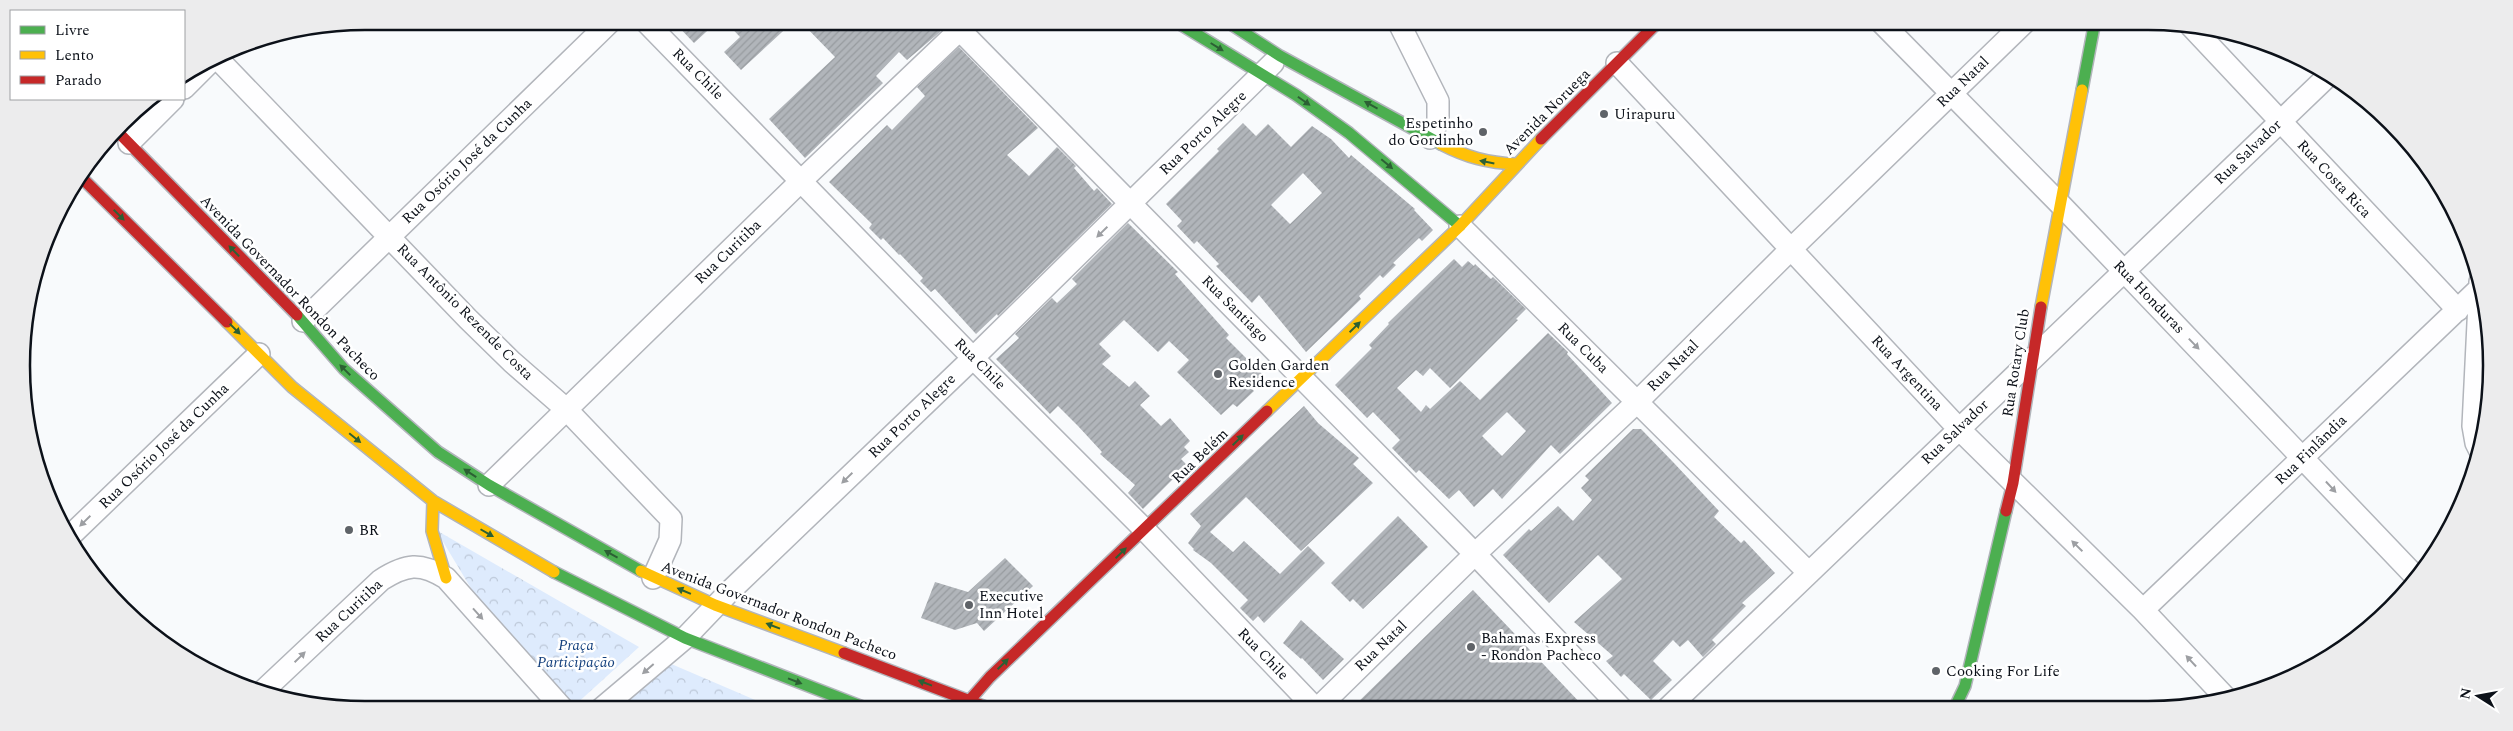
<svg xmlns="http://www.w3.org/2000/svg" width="2513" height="731" font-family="Spectral,serif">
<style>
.park{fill:url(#park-crowns)}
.building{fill:url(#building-hatch);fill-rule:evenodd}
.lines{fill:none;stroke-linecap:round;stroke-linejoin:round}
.street-casing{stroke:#b2b5bb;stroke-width:24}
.fast-casing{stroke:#b2b5bb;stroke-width:14}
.slow-casing{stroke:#b2b5bb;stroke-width:14}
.jam-casing{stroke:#b2b5bb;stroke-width:14}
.street{stroke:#fefeff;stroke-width:21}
.fast{stroke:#4caf50;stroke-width:11}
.slow{stroke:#ffc107;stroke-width:11}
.jam{stroke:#c62828;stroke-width:11}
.oneway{fill:#2c6034}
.oneway2{fill:#9d9fa3}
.poi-dot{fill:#5f6368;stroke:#fff;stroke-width:2}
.labels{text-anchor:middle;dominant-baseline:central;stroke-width:5;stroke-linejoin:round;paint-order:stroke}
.street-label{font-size:15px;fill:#0c1119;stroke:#fff}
.poi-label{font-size:15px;fill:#0c1119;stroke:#fff;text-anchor:start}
.park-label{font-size:15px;font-style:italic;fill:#14407d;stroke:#fff}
.rim{fill:none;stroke:#0c1119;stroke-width:2.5}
</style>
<defs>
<pattern id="park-crowns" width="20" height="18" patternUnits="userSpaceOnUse" patternTransform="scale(1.25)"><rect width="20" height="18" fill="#deebfd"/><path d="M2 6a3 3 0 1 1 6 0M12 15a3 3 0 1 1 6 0" fill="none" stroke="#bdc8d8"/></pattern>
<pattern id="building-hatch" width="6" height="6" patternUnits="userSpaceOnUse" patternTransform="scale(1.25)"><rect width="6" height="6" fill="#b1b5ba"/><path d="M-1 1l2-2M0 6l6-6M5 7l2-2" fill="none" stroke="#979b9f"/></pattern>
</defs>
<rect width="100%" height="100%" fill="#f8fafc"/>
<!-- park -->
<path class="park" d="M436,530L639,647L574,706L475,595Z
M669,663L776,709H620Z"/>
<!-- building -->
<path class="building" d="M673,21H718L694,43Z
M725,21H794L741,70L724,52L740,37Z
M800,21H821L827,27L833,21H939L940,32L907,60L899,52L876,76L883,83L805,158L769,119L835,57Z
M959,47L1038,128L1007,155L1029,176L1057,147L1076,166L1074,168L1094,191L1097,188L1112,204L998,316L997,314L976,334L935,289L931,292L920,281L923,278L900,254L899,255L883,238L881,240L869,228L872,224L829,182L887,125L892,130L925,96L917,87Z
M1243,123L1256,136L1268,124L1291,147L1312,126L1331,139L1349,158L1351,155L1415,209L1414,210L1433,230L1422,241L1419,238L1393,263L1396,265L1383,278L1380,275L1359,296L1361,299L1306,352L1259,295L1252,303L1216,266L1219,264L1197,241L1194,244L1177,226L1182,221L1166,204L1219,151L1217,149ZM1303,173L1322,193L1290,224L1271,205Z
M1128,223L1178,272L1175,274L1229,335L1226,338L1262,374L1250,387L1254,391L1237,407L1233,404L1221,415L1177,372L1189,360L1169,341L1158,352L1124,320L1099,344L1111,356L1102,364L1129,387L1135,381L1150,396L1140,405L1161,426L1170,418L1190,441L1184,447L1189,452L1181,459L1187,465L1143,509L1128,493L1135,485L1100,454L1102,452L1078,426L1058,406L1050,414L996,359L1019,338L1015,334L1052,298L1057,303L1077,284L1072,279Z
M1454,259L1462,267L1468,261L1474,266L1475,264L1491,279L1493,277L1526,309L1516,319L1518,320L1450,388L1430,368L1423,376L1416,370L1397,388L1421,412L1426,405L1430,409L1460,381L1480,400L1548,333L1568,352L1567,354L1612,403L1560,454L1551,445L1502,499L1493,489L1474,507L1459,490L1449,499L1419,470L1416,473L1392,448L1400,440L1373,412L1367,418L1335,385L1372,348L1369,345L1389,324L1388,323ZM1507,412L1526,431L1502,456L1482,436Z
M1304,406L1318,423L1359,458L1353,464L1373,483L1301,551L1246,497L1210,532L1233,552L1244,541L1280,574L1308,546L1325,563L1264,623L1258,616L1253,621L1240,608L1248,600L1211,563L1193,550L1194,549L1188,543L1201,526L1190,514Z
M1633,429H1641L1673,462L1719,511L1714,517L1741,543L1744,540L1775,573L1742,603L1746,606L1712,640L1716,644L1703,657L1688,640L1680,647L1673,640L1653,661L1672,680L1651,700L1624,674L1621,677L1606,661L1613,656L1574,622L1622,579L1598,555L1549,603L1503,555L1529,529L1531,531L1558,506L1573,521L1592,500L1581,488L1589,480L1585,476Z
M1398,516L1428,547L1363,609L1353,599L1350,602L1331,583Z
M1005,558L1033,586L984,631L977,623L955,630L921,618L935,582L968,592Z
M1473,590L1585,708H1352Z
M1301,620L1344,659L1323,680L1302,658L1301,659L1283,643Z"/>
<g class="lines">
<defs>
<path id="street" d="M645,21L973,358L1145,530L1315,708
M951,21L1475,554L1621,708
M1398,21L1438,101V121L1430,138
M1880,21L2060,204L2415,576
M2190,25L2458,310
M217,58L468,319L512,362L566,409L671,519L670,540L653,578
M1617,63L1959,429L2143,610L2225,697
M184,88L208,64
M129,143L173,99
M1460,226L1809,573
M303,321L611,21
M2479,449L2476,443L2473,426L2480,282
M489,485L802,180L969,21
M69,537L259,354
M2143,610L2479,289
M264,690L381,580C406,564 420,562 446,578L563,709
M1318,708L1475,554L1637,402L1792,248L2026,21
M1668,708L2330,74
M601,709L685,638L729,592L973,358L1273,63"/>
<path id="fast" d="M1175,21L1296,95L1349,133L1460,226
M1226,21L1280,56L1441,144
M2082,90L2095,21
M297,315L344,369L438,452L489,485L641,571
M554,572L685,638L868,709
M1955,707L1965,686L2006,511"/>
<path id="slow" d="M1441,144C1466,157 1488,163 1516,164
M2041,307L2082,90
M227,322L292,387L433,501L554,572
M1267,411L1460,226L1541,139
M433,501L432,531L446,578
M641,571L715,605L844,653"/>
<path id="jam" d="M116,130L297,315
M1541,139L1659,21
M80,176L227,322
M2006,511L2013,483L2041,307
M844,653L991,709
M962,709L990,677L1267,411"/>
</defs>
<!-- street casing -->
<use href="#street" class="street-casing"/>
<!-- fast casing -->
<use href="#fast" class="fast-casing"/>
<!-- slow casing -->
<use href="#slow" class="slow-casing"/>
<!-- jam casing -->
<use href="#jam" class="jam-casing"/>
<!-- street -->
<use href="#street" class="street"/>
<!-- fast -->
<use href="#fast" class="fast"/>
<!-- slow -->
<use href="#slow" class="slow"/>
<!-- jam -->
<use href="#jam" class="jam"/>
</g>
<!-- one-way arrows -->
<defs><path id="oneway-solid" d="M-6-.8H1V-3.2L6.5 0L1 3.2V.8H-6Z" transform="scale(1.25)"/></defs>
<g class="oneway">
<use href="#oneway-solid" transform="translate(1217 47) rotate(32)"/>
<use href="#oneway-solid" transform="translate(1304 101) rotate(35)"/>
<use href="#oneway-solid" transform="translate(1371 105) rotate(-151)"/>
<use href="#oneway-solid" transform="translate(1487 162) rotate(-169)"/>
<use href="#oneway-solid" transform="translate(1387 164) rotate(40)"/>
<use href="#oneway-solid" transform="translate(119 215) rotate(45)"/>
<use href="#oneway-solid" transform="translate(234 251) rotate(-134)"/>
<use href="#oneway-solid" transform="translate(1355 327) rotate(-44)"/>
<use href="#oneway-solid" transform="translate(235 329) rotate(45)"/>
<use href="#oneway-solid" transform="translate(345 370) rotate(-135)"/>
<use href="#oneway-solid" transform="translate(355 438) rotate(39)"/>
<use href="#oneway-solid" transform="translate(1238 440) rotate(-44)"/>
<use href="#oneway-solid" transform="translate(470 473) rotate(-147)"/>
<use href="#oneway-solid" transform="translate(487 533) rotate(30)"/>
<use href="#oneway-solid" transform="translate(1121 553) rotate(-44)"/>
<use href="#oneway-solid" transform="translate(611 554) rotate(-151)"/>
<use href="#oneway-solid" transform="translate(684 591) rotate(-157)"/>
<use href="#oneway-solid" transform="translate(773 626) rotate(-159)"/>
<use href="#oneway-solid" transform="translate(1003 664) rotate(-44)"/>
<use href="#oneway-solid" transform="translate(795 681) rotate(21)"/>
<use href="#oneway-solid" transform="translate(925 683) rotate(-159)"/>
</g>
<g class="oneway2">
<use href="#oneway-solid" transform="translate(1102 232) rotate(136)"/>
<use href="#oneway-solid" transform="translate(2194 344) rotate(46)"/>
<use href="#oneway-solid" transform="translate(847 478) rotate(136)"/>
<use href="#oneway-solid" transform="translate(2331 487) rotate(47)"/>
<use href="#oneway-solid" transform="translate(85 521) rotate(136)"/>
<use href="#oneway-solid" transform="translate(2077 546) rotate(-136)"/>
<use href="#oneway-solid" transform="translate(478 614) rotate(48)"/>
<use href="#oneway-solid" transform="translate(300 657) rotate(-44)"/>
<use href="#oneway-solid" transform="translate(2191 661) rotate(-133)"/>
<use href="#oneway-solid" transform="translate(648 669) rotate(139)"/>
</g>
<!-- markers -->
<g class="poi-dot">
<circle cx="1604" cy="114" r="5"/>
<circle cx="1483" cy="132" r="5"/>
<circle cx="1218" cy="374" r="5"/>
<circle cx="349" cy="530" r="5"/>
<circle cx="969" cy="605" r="5"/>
<circle cx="1471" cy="647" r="5"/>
<circle cx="1936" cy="671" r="5"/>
</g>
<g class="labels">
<!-- street labels -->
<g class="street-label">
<text transform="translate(698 74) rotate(45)">Rua Chile</text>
<text transform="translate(1963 82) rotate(-44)">Rua Natal</text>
<text transform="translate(1547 112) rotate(-45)">Avenida Noruega</text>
<text transform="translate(1203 133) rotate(-44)">Rua Porto Alegre</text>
<text transform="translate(2248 152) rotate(-44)">Rua Salvador</text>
<text transform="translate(467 161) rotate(-44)">Rua Osório José da Cunha</text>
<text transform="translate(2334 179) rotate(47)">Rua Costa Rica</text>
<text transform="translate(728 252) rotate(-44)">Rua Curitiba</text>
<text transform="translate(290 288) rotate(46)">Avenida Governador Rondon Pacheco</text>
<text transform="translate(2149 297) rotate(46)">Rua Honduras</text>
<text transform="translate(1235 309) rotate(45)">Rua Santiago</text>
<text transform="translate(465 312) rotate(45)">Rua Antônio Rezende Costa</text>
<text transform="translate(1583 348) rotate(45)">Rua Cuba</text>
<text transform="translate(2016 363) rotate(-81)">Rua Rotary Club</text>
<text transform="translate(980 364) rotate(45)">Rua Chile</text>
<text transform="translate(1673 366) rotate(-45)">Rua Natal</text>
<text transform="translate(1907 373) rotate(47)">Rua Argentina</text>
<text transform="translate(912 416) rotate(-44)">Rua Porto Alegre</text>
<text transform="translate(1955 432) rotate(-44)">Rua Salvador</text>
<text transform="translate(164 446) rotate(-44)">Rua Osório José da Cunha</text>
<text transform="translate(2311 450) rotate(-44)">Rua Finlândia</text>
<text transform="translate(1200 456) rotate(-44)">Rua Belém</text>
<text transform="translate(349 611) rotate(-43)">Rua Curitiba</text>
<text transform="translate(779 611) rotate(21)">Avenida Governador Rondon Pacheco</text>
<text transform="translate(1381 646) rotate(-44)">Rua Natal</text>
<text transform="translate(1263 654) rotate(46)">Rua Chile</text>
</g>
<!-- poi labels -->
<g class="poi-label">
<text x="1614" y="114">Uirapuru</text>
<text x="1473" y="123" text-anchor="end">Espetinho<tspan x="1473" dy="17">do Gordinho</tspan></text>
<text x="1228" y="365">Golden Garden<tspan x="1228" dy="17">Residence</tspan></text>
<text x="359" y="530">BR</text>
<text x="979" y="596">Executive<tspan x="979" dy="17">Inn Hotel</tspan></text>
<text x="1481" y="638">Bahamas Express<tspan x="1481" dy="17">- Rondon Pacheco</tspan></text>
<text x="1946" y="671">Cooking For Life</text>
</g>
<!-- park labels -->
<g class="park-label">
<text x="576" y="645">Praça<tspan x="576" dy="17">Participação</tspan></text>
</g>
</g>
<!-- crop -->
<path d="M0 0H2513V731H0ZM365 30H2148A335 335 0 0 1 2483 365V366A335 335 0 0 1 2148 701H365A335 335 0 0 1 30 366V365A335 335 0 0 1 365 30Z" fill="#ececed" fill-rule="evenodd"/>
<path class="rim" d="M365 30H2148A335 335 0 0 1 2483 365V366A335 335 0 0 1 2148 701H365A335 335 0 0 1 30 366V365A335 335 0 0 1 365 30Z"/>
<!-- legend -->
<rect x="10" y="10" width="175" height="90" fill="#ffffff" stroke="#9ea0a3"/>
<rect x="20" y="26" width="25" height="8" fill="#4caf50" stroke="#9ea0a3"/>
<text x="55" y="35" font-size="15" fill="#0c1119">Livre</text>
<rect x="20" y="51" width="25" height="8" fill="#ffc107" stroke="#9ea0a3"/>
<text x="55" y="60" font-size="15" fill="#0c1119">Lento</text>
<rect x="20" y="76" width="25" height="8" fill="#c62828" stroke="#9ea0a3"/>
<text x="55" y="85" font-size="15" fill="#0c1119">Parado</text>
<!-- north arrow -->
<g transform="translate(2478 696) rotate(281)" stroke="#ffffff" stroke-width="4" paint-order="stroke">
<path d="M0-4L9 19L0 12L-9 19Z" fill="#0c1119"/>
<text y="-8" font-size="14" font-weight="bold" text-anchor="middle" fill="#0c1119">N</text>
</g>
</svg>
